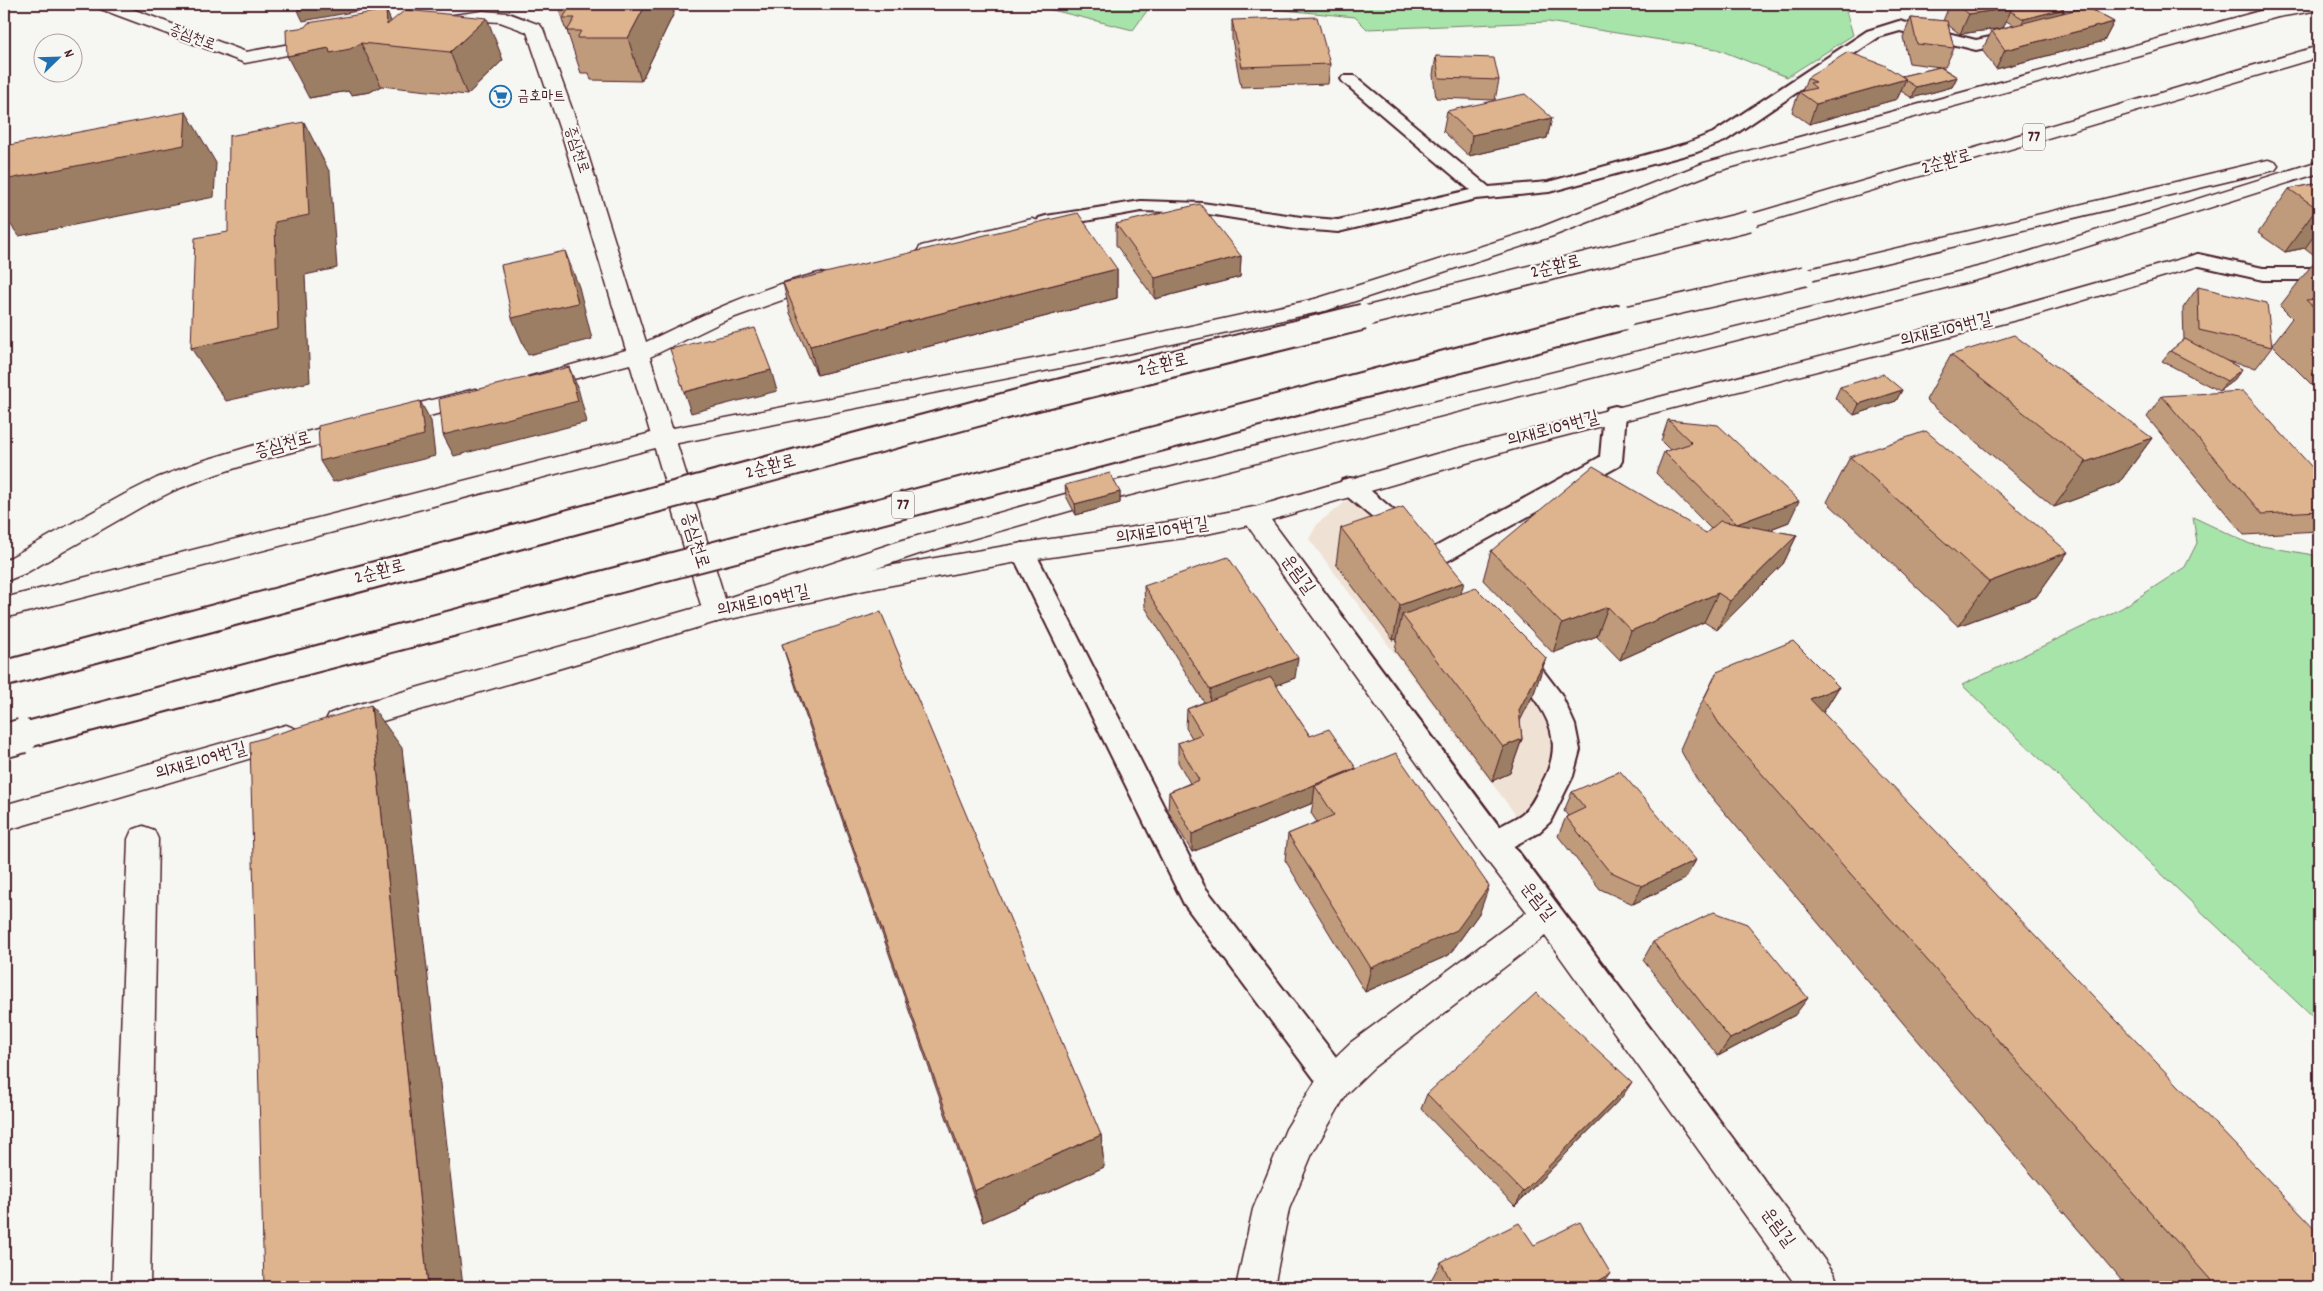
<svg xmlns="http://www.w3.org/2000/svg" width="2323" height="1291" font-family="Dekko,'Poor Story',sans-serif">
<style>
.built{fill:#efe2d4}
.green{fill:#a7e4aa;stroke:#78826a}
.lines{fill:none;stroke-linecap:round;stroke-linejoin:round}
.service-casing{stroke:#4a1f2b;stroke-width:4}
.minor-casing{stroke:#4a1f2b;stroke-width:3}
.tertiary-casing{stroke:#4a1f2b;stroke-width:3}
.trunk-casing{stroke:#4a1f2b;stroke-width:3}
.service{fill:#f6f6f2;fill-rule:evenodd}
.minor{fill:#f6f6f2;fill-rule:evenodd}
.tertiary{fill:#f6f6f2;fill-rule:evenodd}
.trunk{fill:#f6f6f2;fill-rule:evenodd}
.trunk-bridge-far2-casing{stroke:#4a1f2b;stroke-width:22;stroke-linecap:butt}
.trunk-bridge-far1-casing{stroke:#4a1f2b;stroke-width:29;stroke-linecap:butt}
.trunk-bridge-casing{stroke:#4a1f2b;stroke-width:37;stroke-linecap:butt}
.trunk-bridge-far2{stroke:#f6f6f2;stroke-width:19}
.trunk-bridge-far1{stroke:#f6f6f2;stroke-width:25}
.trunk-bridge{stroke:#f6f6f2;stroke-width:33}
.wall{fill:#bf9b7b;stroke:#4a1f2b}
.shaded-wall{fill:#9b7e64;stroke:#4a1f2b}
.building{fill:#deb48f;stroke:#4a1f2b}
.labels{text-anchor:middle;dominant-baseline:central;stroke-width:4.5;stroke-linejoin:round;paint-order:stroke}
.far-street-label{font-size:15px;fill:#4a1f2b;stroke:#f6f6f2}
.far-poi-label{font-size:15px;fill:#4a1f2b;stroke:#f6f6f2;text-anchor:start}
.shield{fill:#f6f6f2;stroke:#7e6067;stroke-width:1}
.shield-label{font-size:16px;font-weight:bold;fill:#4a1f2b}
.street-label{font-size:18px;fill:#4a1f2b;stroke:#f6f6f2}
</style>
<rect width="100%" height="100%" fill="#f6f6f2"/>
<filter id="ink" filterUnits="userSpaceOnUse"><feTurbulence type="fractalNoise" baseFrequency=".02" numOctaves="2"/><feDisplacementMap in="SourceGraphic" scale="10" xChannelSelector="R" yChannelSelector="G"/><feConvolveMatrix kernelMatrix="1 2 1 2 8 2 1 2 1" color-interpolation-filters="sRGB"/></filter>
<g filter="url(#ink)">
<!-- built -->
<path class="built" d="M1348,500L1394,535L1528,679L1553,729L1550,767L1534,808L1518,818L1309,539L1318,523Z"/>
<!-- green -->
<path class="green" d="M1028,4H1152L1133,30Z
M1223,4H1844L1853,35L1787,77L1717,49L1548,22L1367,29L1355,17Z
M2193,517L2250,544L2319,556V1023L1962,685L2122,608L2185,567L2197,543Z"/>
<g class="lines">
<defs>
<path id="service" d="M2058,4H2073L2087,18C2080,28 2065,33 2053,30L2050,27L2053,24L2071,18Z
M1899,21L1976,40L2019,31L2025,33L2027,36L2025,39L1976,50L1900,31L1879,37L1725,141L1697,152L1549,192L1476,199L1338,232L1301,229L1202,213L1141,211L1046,228L1039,226L1037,222L1039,218L1046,216L1141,201L1202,203L1301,217L1338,220L1470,190L1343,82L1341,79L1343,76H1355L1489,187L1548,182L1685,144L1713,133L1867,31Z
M2198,254L2263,268H2319V280H2263L2191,264L2188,260L2191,256Z
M1615,406L1623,408L1626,413L1622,461L1619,466L1442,564L1434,567L1426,564L1422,558L1426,552L1600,457L1604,413L1607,408Z
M1350,478L1358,480L1417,530L1421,536L1417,542L1409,544L1401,542L1342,492L1339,486L1342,480Z
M1023,543L1031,546L1035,552L1204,886L1346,1070L1351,1081L1346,1092L1335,1096L1324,1092L1184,904L1011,552L1015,546Z
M1516,644L1525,647L1561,694L1575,725L1580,750L1573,776L1550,822L1538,833L1493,857L1483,854L1479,845C1487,828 1510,824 1524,812C1533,804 1537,793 1542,783C1574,725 1528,699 1503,654L1507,647Z"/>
<path id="minor" d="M96,4H119L246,52L323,38L329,39L332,43L329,47L323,48L245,63L98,8Z
M483,11L508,13L540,25L543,29L584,142L646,342C702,315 758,288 819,273L827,274L830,279L827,284L724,321L650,357L729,612L726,619L716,622L706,619L703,612L630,364L536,389L528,387L524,382L528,377L626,350L564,142L527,32L500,22L483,21L439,27L433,26L430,22L433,18L439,17Z
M1032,219L1039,221L1042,225L1039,229L928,256L921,254L918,250L921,246Z
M2198,254L2205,256L2209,260L2205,264L2024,318L1528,445L1271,520C1457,772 1646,1022 1834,1273L1839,1287H1797L1545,936L1374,1067L1347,1093L1312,1154L1289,1209L1274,1287H1236L1253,1209L1286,1129L1323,1069L1350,1043L1527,912L1482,854L1245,522L1241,516L1245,510L1436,454L2008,308Z
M475,389L483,392L487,397L483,402L261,460L217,474L175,490L143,506L26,573L4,582V561L125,494L157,478L199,462L255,445Z
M143,826L154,830L158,839L150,1287H112L128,839L132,830Z"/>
<path id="tertiary" d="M1320,298L1328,300L1331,305L1328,310L1080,364L663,446L4,618V598L663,430L1080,350Z
M1254,507L1263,510L1267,516L1263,522L1197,536L1023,561L865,590L716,622L339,734L329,730L325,722L329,714L339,710L716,602L865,570L1023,543L1197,518Z
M286,725L296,729L301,737L296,745L4,831V805Z"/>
<path id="trunk" d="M2296,4H2319V10L2278,17L1718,171L1553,236L1328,310L1320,312L1312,310L1309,305L1312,300L1539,228L1704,163L2271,8Z
M2319,46V57L1756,225L1749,227L1742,225L1739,221L1742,217Z
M2268,160L2275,162L2278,166L2275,170L1805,282L1797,281L1794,276L1797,271L1805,270Z
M2319,161V173L2000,274L1083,507L919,554L716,622L706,619L703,612L706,605L903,540L1083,489L1986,265Z"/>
</defs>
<!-- service casing -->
<use href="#service" class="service-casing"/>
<!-- minor casing -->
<use href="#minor" class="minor-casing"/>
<!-- tertiary casing -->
<use href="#tertiary" class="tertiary-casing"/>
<!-- trunk casing -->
<use href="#trunk" class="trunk-casing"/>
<!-- service -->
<use href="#service" class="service"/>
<!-- minor -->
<use href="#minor" class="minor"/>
<!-- tertiary -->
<use href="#tertiary" class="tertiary"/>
<!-- trunk -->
<use href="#trunk" class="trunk"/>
<defs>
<path id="trunk-bridge-far2" d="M1358,318L1749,221
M1618,318L1805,276"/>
<path id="trunk-bridge-far1" d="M4,674L1027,400L1363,317
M18,737L1623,317"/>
<path id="trunk-bridge" d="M4,741L22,736"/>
</defs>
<!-- trunk-bridge-far2 casing -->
<use href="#trunk-bridge-far2" class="trunk-bridge-far2-casing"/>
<!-- trunk-bridge-far1 casing -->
<use href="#trunk-bridge-far1" class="trunk-bridge-far1-casing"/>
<!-- trunk-bridge casing -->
<use href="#trunk-bridge" class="trunk-bridge-casing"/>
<!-- trunk-bridge-far2 -->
<use href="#trunk-bridge-far2" class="trunk-bridge-far2"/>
<!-- trunk-bridge-far1 -->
<use href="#trunk-bridge-far1" class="trunk-bridge-far1"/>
<!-- trunk-bridge -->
<use href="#trunk-bridge" class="trunk-bridge"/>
</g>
<!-- wall -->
<path class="wall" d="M557,4H672L674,13L641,81L591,80L589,73H581L566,28H565Z
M1887,4H1902L1894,7Z
M1946,4H2005L2062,13L2081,8L2078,4H2109L2094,11L2114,22L2104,41L1996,69L1982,50L1992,31L2014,25L2006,21L2003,28L1960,34L1948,25L1954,48L1945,67H1941L1957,77L1952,87L1912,98L1901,91L1897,99L1809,124L1792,112L1799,92H1802L1807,78L1902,76L1940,67L1909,63L1903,37L1911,18L1943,21L1949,6Z
M386,10L391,22L503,60L467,95L381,86L370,92L351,95L348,91L309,98L305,27Z
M1232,20L1330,64L1328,84L1241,87L1232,39Z
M1436,56L1499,80L1495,100L1436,98L1433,75Z
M1447,111L1552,118L1547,138L1469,156L1443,131Z
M2319,183V256L2317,257L2305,248L2285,252L2258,233L2289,189Z
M1116,224L1241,256L1240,277L1155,299L1116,245Z
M2319,261V392L2272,345L2292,318L2280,306L2314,262Z
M1117,269V298L817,375L790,313L783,283Z
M2198,287L2272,347L2256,368L2226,361L2242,369L2234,380L2219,391L2162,361L2170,351L2184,340L2183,308Z
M1951,355L2152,438L2119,483L2054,507L1926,400Z
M1840,387L1902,390L1896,401L1854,415L1835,398Z
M2162,396L2319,475V531L2244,535L2147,417Z
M1668,420L1789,522L1768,530L1797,535L1783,564L1717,630L1704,622L1620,660L1597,636L1553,653L1483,580L1491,551L1706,533L1711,529L1656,473L1664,452L1670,450L1661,441Z
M1850,457L2068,552L2036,597L1958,626L1827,502Z
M1065,485L1120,492V503L1076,515L1066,496Z
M1341,528L1461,593L1546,658L1534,693L1520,720L1522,739L1510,773L1492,781L1395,651L1397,639L1393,640L1336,564Z
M1144,586L1295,678L1276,685L1310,736L1356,768L1355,770L1480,912L1449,955L1365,992L1285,860L1288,834L1317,822L1311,813L1313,803L1192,852L1168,811L1169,792L1190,783L1178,762V743L1192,738L1186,728L1187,709L1204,702L1145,607Z
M782,644L1101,1135L1104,1167L983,1222L796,688Z
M1717,672L1839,687L1823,713L2319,1287H2127L1697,780L1680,749L1692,722Z
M1572,792L1696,860L1685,879L1633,904L1600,889L1558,836L1566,817L1568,816L1564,811Z
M1653,942L1795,1015L1718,1056L1643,960Z
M1427,1094L1622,1097L1515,1206L1421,1109Z
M1534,1245L1599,1287H1427L1441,1262Z"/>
<!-- shaded-wall -->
<path class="shaded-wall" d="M293,4H357L358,11L303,21L295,4Z
M646,4H672L674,13L641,81L628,38Z
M1895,4H1902L1894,7Z
M2092,4H2109L2086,15Z
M2012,8L2003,28L1960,34L1969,14Z
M2064,9L2059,19L2019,29L2024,19Z
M386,10L403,48L387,25Z
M487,18L503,60L467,95L450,52Z
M2114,22L2104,41L1996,69L2005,50Z
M361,43L381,86L370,92L351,95L348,91L309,98L287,56L329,48Z
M1957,77L1952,87L1912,98L1916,87Z
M1906,79L1897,99L1809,124L1816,104Z
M186,112L216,163L214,197L19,236L4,216V180Z
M1552,118L1547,138L1469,156L1472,135Z
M304,122L330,173L337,268L305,275L310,382L226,401L191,348L275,222Z
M2319,207V229L2305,248L2285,252L2317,208Z
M565,251L579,287L592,339L528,355L512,318Z
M1241,256L1240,277L1155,299V278Z
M1117,269V298L817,375L810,346Z
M569,367L578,388L587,422L454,456L443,435Z
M2242,369L2234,380L2219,391L2227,381Z
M771,370L777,391L691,413L684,392Z
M1902,390L1896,401L1854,415L1859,404Z
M420,401L431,421L435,456L333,482L320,461Z
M2152,438L2119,483L2054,507L2086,462Z
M1120,492V503L1076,515L1075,504Z
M1799,501L1789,522L1728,545L1737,524Z
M1797,535L1783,564L1717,630L1730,601Z
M2068,552L2036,597L1958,626L1989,582Z
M1464,582L1455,617L1402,615L1397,639L1393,640L1400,605Z
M1718,593L1704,622L1620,660L1631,631Z
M1608,607L1597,636L1553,653L1562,624Z
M1298,658L1295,678L1209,710L1210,690Z
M1546,658L1534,693L1508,745L1519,710Z
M1839,687L1808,737L1810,699Z
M371,705L402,748L463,1287H428Z
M1522,739L1510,773L1492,781L1503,747Z
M1356,768L1352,787L1315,786L1313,803L1192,852V834Z
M1696,860L1685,879L1633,904L1642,886Z
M1489,886L1480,912L1449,955L1365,992L1371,968Z
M1808,998L1795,1015L1718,1056L1730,1039Z
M1632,1082L1622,1097L1515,1206L1523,1192Z
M1101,1135L1104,1167L983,1222L974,1191Z
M1611,1274L1599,1287H1590L1593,1284Z"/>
<!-- building -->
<path class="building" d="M572,4H646L628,38H577L581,31H567L575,18H563Z
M1954,4H2005L2012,8L1969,14Z
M2006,4H2054L2064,9L2024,19L2010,11L2012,8Z
M2086,7L2114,22L2005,50L1992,31Z
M386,10L387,25L405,10L487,18L450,52L361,43L350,49L330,53L329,48L287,56L286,30L305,27L308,23Z
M1317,17L1330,64L1242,67L1232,20Z
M1911,18L1947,21L1954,48L1917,44Z
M1848,52L1884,65L1906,79L1816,104L1799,92L1816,88L1810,83L1816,82L1807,78Z
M1436,56L1494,58L1499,80L1439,78Z
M1940,67L1957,77L1916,87L1905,80L1906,79L1902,76Z
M1525,94L1552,118L1472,135L1447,111Z
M186,112L184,145L4,180V146Z
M304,122L309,215L275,222L278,329L191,348L195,238L228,232L229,136Z
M2319,183V207L2317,208L2289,189Z
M1200,204L1241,256L1155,278L1116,224Z
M1078,213L1117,269L810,346L783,283Z
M565,251L578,303L512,318L501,265Z
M2319,261V266L2314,262Z
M2198,287L2267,303L2272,347L2199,330Z
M2319,299V312L2306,300Z
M755,328L771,370L684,392L670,349Z
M2014,335L2152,438L2086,462L1951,355Z
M2185,339L2242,369L2227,381L2170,351Z
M569,367L578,401L443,435L439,399Z
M1883,374L1902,390L1859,404L1840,387Z
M2243,391L2319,475V511L2262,514L2162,396Z
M420,401L424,435L320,461L318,426Z
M1668,420L1718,425L1799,501L1737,524L1664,452L1692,443Z
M1926,431L2068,552L1989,582L1850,457Z
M1593,466L1706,533L1720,521L1797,535L1730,601L1718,593L1631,631L1608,607L1562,624L1491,551Z
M1110,473L1120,492L1075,504L1065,485Z
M1403,507L1464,582L1400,605L1341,528Z
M1228,557L1298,658L1210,690L1144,586Z
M1476,588L1546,658L1519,710L1522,739L1503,747L1402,615Z
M881,612L1101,1135L974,1191L782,644Z
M1793,641L1839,687L1810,699L2319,1233V1287H2217L1723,730L1704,699L1717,672Z
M1271,677L1310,736L1329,729L1356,768L1192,834L1169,792L1199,780L1178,743L1202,734L1187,709Z
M371,705L428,1287H264L250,742Z
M1396,753L1489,886L1457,930L1371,968L1288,834L1334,815L1315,786Z
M1620,771L1696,860L1642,886L1609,871L1566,817L1585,808L1572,792Z
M1714,912L1747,924L1808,998L1730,1039L1653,942Z
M1536,993L1632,1082L1523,1192L1427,1094Z
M1580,1222L1611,1274L1593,1284L1595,1287H1454L1441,1262L1519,1223L1534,1245Z"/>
</g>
<!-- icons -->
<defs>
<symbol id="supermarket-ring" viewBox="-11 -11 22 22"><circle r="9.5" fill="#f6f6f2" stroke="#1f6fb2" stroke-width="1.5"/><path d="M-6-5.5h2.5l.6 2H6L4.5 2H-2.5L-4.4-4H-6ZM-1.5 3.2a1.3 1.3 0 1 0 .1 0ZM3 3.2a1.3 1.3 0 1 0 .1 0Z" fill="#1f6fb2"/></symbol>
</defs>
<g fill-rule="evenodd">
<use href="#supermarket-ring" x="488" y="84" width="25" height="25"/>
</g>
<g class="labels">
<!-- far-street labels -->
<g class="far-street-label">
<text transform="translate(192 38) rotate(21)">증심천로</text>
<text transform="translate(576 150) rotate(72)">증심천로</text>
</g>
<!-- far-poi labels -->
<g class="far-poi-label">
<text x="517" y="97">금호마트</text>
</g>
<!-- shield labels -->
<g class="shield">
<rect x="2023" y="123.5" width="22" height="27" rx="4"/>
<rect x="892" y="491.5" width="22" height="27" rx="4"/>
</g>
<g class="shield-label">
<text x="2034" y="137">77</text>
<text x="903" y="505">77</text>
</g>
<!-- street labels -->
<g class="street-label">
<text transform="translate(1947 163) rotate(-16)">2순환로</text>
<text transform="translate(1556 268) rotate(-14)">2순환로</text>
<text transform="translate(1946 331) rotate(-14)">의재로109번길</text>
<text transform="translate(1163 366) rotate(-14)">2순환로</text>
<text transform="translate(1553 430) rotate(-15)">의재로109번길</text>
<text transform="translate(283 446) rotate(-15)">증심천로</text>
<text transform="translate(771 468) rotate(-15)">2순환로</text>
<text transform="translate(1162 532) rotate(-9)">의재로109번길</text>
<text transform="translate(694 541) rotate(73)">증심천로</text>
<text transform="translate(380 573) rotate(-15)">2순환로</text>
<text transform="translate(1297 575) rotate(54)">운림길</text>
<text transform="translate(763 602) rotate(-12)">의재로109번길</text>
<text transform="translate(201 762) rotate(-16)">의재로109번길</text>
<text transform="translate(1537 902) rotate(52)">운림길</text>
<text transform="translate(1777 1228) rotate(54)">운림길</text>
</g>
</g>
<!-- margin -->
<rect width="2323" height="1291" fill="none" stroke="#f6f6f2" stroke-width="20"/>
<rect x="10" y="10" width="2303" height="1271" fill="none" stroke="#4a1f2b" stroke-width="2" filter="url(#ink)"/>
<!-- north arrow -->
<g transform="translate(58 58) rotate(67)"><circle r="24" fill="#f6f6f2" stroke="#b1a0a2"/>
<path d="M0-4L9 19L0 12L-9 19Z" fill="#1f6fb2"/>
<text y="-8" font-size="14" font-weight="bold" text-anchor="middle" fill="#4a1f2b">N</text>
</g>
</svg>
